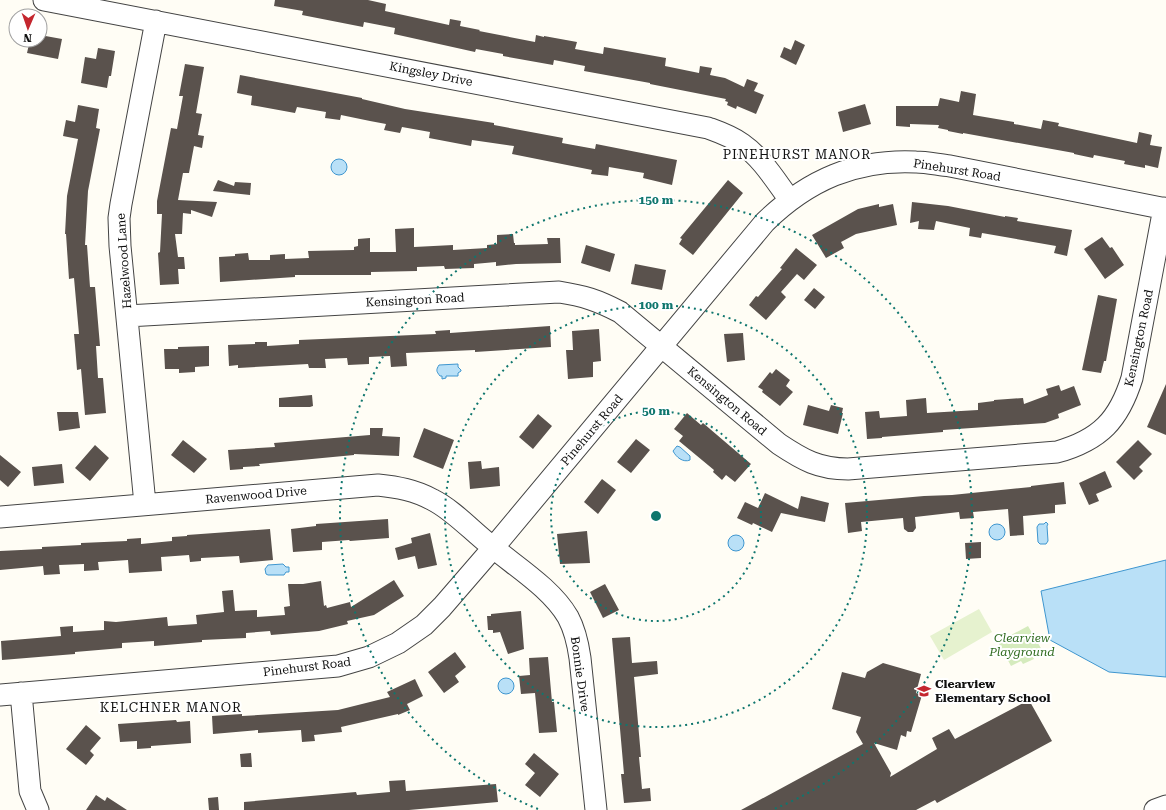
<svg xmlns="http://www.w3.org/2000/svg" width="1166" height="810" font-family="'Roboto Serif',serif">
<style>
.green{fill:#d5ebbd}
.pitch{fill:#e6f2cf}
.water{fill:#b9e0f7;stroke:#3f96cf}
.building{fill:#5a524d}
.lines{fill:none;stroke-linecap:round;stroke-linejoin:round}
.minor-casing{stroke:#444;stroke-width:23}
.minor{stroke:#fff;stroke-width:21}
.ring{fill:none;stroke:#0f766e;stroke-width:2;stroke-dasharray:2 4}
.labels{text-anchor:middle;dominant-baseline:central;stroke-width:4;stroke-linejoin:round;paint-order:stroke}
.street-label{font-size:12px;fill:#111;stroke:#fff}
.park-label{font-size:12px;font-style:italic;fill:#2f6b1f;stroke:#fff}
.poi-label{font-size:12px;font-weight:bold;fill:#111;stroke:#fff;text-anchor:start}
.neighbourhood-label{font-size:13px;letter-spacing:1px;fill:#111;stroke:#fff}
.centre{fill:#0f766e;stroke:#fff;stroke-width:2}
.ring-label{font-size:12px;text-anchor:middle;font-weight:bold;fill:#0f766e;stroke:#fff;stroke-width:4;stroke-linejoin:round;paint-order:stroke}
</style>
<rect width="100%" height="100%" fill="#fffdf5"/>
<!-- green -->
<path class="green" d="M1028,626L1042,650L1032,655L1034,659L1023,664L1021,661L1011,666L998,642Z"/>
<!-- pitch -->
<path class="pitch" d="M979,609L992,632L944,660L930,636Z"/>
<!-- water -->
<path class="water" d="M331 167a8 8 0 1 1 16 0a8 8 0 1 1-16 0Z
M458,364V367L461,370V371L458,373V376H446V378L442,379V376H440C436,371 436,370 439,365Z
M677,446L680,447L690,456V460C683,463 676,457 673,451Z
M1046,522L1048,524L1047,526L1048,541L1046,544H1040L1038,542L1037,527L1039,524H1044Z
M989 532a8 8 0 1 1 16 0a8 8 0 1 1-16 0Z
M728 543a8 8 0 1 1 16 0a8 8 0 1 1-16 0Z
M1166,560V677L1109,672L1050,640L1041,591Z
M283,564L286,567H289V572H286L284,575H268L266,574L265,569L268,565Z
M498 686a8 8 0 1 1 16 0a8 8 0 1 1-16 0Z"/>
<!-- building -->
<path class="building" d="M275,0H368L386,4L385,11L449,25L450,19L461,21L460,26L480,30L479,31L535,42L536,35L544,37V36L577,42L575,49L603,54L604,47L666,58L665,66L699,73L700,66L712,68L710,75L725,78L744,87L747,79L758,83L754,91L764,95L756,114L737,106L736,109L727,105L728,102L725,101L726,99L650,84V83L584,71L585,66L554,60L553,65L503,56V54L476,49L475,52L394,34L395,28L364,22L363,27L302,15L303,11L274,6Z
M40,35L62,39L58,59L27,53L30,40H40Z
M795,40L805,45L796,65L780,57L784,47L791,50Z
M98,48L115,51L111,76H109L107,88L81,83L85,57L96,59Z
M185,64L204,67L196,113L202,114L198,135L204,136L202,148L194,146L189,173H183L178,200L217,202L212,217L191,210V214L183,213L182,234H175L178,257H184L185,269H178L179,284L160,285L158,253L160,252L162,214H157V201L171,128L177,129L183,96H179Z
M240,75L362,98V99L405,109L494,123V125L563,138L562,143L595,149L596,144L677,160L672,185L643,178L644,173L609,167L608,176L591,174L592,170L512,154L514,146L472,140L471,146L429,138L430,132L402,127L400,133L384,130L386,124L370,121L341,115L340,120L325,118L326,112L297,107L295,113L251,105L252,96L237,93Z
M961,91L976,94L973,115L1014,122V124L1041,129L1043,120L1059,123L1058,126L1137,143L1139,132L1152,135L1150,145L1162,147L1158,168L1145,165V168L1124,164L1125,161L1094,155L1093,158L1074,154V153L963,133V134L948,131V130L938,128L939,125L910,124V127L896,126V106H938L940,98L959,102Z
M865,104L871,124L843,132L838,112Z
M78,105L99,109L96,128L100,129L88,191L85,245H87L90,287H95L100,346H96L98,378H103L106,413L85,415L81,369L77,370L75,345L74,334H79L74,278L69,279L66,234H65L67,196L78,139L63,136L66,120L75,122Z
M218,180L234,186L235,182L251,183L250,195L213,191Z
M728,180L743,193L693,255L679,244L682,239L680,238Z
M912,202L948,206L1005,217V216L1018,218L1017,221L1072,230L1067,256L1054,253L1056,246L982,233L981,238L969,236L970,228L936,221L934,230L918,229L919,221L910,223Z
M879,204V207L893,204L897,225L856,234L841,242L844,248L826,258L812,235L858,209Z
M414,228V247L453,245V250L487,248V245L497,244V235L513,234L514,243H515V245L548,244L547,238H560L561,263L516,264L496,266V262L474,264V268L445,269L444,266L417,267V271L371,272V275H295V277L220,282L219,257L235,256V254L248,253L249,260H270V255L285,254V259L309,258L308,251L354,250V247L358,246V239L370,238V252H396L395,229Z
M1102,237L1110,248L1112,247L1124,265L1105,279L1084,249Z
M586,245L615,254L610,272L581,263Z
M796,248L817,265L804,280L797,274L781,292L786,297L766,320L749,305L756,296L758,297L782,269L780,268Z
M635,264L666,270L662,290L631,284Z
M814,288L825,297L815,309L804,300Z
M1098,295L1117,299L1106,361H1104L1101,373L1082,370Z
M550,326L551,347L475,352V350L406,353L407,366L391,367L390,356L369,357V364L348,365L347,358L325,359L326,368H309L308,364L238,368V365L229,366L228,345L255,344V342H267V346L299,344V340L436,334L435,331L450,330V333Z
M599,329L601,361L593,362V377L568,379L566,350H573L572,331Z
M743,333L745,360L727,362L724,334Z
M209,346V366L195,367V372L179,373V369H165L164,349H178V347Z
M776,369L790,380L786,386L793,392L780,406L762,392L763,390L758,387L770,372L772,374Z
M1166,384V435L1147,427Z
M1059,385L1061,391L1074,386L1081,405L1058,414L1059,418L1045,423L943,430V432L882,437V438L867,439L865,412L879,411L880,418L907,416L906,400L926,398L927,413L978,410V403L994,401V400L1023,398L1024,404L1048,395L1046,389Z
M312,395L313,406L310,407H279V398Z
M808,405L829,411L831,405L843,408L842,413H843L838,434L803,425Z
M57,412H78L80,428L59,431Z
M687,413L701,425L703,423L751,464L735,482L726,475L722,480L713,472L714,470L679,441L683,436L674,429Z
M538,414L552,426L533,449L519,437Z
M370,428H383L382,436L400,437L399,456L354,454V455L259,464L260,466L243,467V469L230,470L228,450L275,447L274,443L370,435Z
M424,428L454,440L443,469L413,457Z
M636,439L650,450L631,473L617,462Z
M183,440L207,459L194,473L171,455Z
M1138,440L1152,454L1139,467L1143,471L1134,480L1116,462Z
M95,445L109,458L90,481L75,468Z
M0,455L21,472L8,487L0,480Z
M481,461L482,469L499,467L500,486L470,489L468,462Z
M62,464L64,483L34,486L32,467Z
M1105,471L1112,487L1096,494L1099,501L1089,505L1079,483Z
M602,479L616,490L598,514L584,502Z
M1064,482L1066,504L1055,505V513L1023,516L1024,535L1010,536L1008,509L973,512L974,518L960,519L959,512L915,517L916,528L913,532H908L904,529L903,518L861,522L862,531L848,533L845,503L924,496L952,495L1031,487V486Z
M765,493L798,509L801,496L829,503L825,522L781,513L772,532L753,523L752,525L737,518L745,502L758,508Z
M388,519L389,538L350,541L349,540L322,542V550L293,552L291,529L316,526V524Z
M270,529L273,560L240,563L239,556L201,558V561L190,562L189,555L161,557L162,571L129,573L128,560L98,562L99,570L84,571V564L59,565L60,574L44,575L43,566L0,570V551L42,549V547L81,545V543L127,541V539L141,538V544L172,541V537L187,536V535Z
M587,531L590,563L560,564L557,534Z
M430,533L437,565L418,569L415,556L398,560L395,548L412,543L411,538Z
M981,542V558L966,559L965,543Z
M394,580L404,596L374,615L347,621L348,624L319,631L271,635L270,631L246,633V638L202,640V642L154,646V641L122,643V648L75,652V654L2,660L1,641L61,636L60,627L73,626V632L104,630V621L116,622L167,617L168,626L197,624L196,615L224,612L222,591L233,590L235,611L257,610V617L285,615L284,607L290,606L288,584H303L321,581L324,606L326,605L327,608L350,602L351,607Z
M605,584L619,610L603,618L590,592Z
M521,611L524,649L508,654L500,632L493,633V630H488L487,616H491V614Z
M630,637L632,663L657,661L658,674L634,677L641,757H639L642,789L650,788L651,801L624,803L621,774H624L612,638Z
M455,652L466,667L455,676L459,682L444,693L428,672Z
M548,657L552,702H554L557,732L539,733L535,693L521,694L519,676L530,675L529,658Z
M883,663L921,674L916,693L922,695L911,732L907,731L906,737L901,735L897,750L874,743L891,773L890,777L937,749L932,738L949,729L955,739L1029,700L1052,741L937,803L935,800L916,810H741L863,744L856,732L861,717L832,709L842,672L865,678L867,672Z
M415,679L423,696L407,704L410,710L398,715V714L341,727L342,732L314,735L315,741L302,742L301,730L258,733V730L213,734L212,716L242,714V716L338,710L390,697L387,692Z
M176,720L177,722L190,721L191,743L151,746V748L137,749V741L120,742L118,724Z
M86,725L101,738L90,751L94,755L86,765L66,749Z
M251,753L252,767H241L240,754Z
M534,753L559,774L540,797L525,785L535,773L525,764Z
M405,780L406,791L496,784L498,802L409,810H244V802L356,792L357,795L390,792L389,781Z
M96,795L105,801L107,797L127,810H86Z
M218,797L219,810H209L208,798Z"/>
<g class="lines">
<defs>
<path id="minor" d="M44,0L708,128C719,132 731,136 742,144C762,158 775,180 790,200
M127,316L559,292C584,296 597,300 620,312L779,444C803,460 819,469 848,469L1057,452C1100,440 1119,420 1132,378L1164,208
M145,504L120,246L119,218L121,204L156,21
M0,517L378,485C397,487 415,490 433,500C453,510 472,531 490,545C516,567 551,588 568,617C575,630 578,644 580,658L596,810
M21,693L30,791L38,810
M0,695L338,666L369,657L398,643L424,625L442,607L493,548L765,222C808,180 856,159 916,162C927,162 939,165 950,166L1166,209
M1155,810L1166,806"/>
</defs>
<!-- minor casing -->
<use href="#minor" class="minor-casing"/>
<!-- minor -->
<use href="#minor" class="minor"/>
</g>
<!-- distance rings -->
<g class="ring">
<circle cx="656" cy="516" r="105"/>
<circle cx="656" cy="516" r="211"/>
<path d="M538 809A316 316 0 1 1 774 809"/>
</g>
<!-- icons -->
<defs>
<symbol id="school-bare" viewBox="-9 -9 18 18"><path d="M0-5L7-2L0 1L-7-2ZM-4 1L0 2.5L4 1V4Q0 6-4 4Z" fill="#c4262e" stroke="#fff" stroke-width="2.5" paint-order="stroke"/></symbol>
</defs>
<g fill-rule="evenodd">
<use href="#school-bare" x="914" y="681" width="20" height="20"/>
</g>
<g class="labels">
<!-- street labels -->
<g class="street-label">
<text transform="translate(431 74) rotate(11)">Kingsley Drive</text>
<text transform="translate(957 170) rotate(9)">Pinehurst Road</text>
<text transform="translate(124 261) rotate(-94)">Hazelwood Lane</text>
<text transform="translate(415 300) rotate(-3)">Kensington Road</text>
<text transform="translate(1139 338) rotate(-78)">Kensington Road</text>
<text transform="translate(727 401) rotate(40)">Kensington Road</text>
<text transform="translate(592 430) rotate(-50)">Pinehurst Road</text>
<text transform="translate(256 495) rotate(-5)">Ravenwood Drive</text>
<text transform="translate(307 667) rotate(-7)">Pinehurst Road</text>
<text transform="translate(580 674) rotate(82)">Bonnie Drive</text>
</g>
<!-- park labels -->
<g class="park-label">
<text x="1022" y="638">Clearview<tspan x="1022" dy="14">Playground</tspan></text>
</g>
<!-- poi labels -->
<g class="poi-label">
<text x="935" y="684">Clearview<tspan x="935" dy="14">Elementary School</tspan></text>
</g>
<!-- neighbourhood labels -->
<g class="neighbourhood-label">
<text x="797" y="154">PINEHURST MANOR</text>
<text x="171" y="707">KELCHNER MANOR</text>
</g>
</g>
<circle cx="656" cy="516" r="6" class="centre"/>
<g class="ring-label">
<text x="656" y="204">150 m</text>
<text x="656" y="309">100 m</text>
<text x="656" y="415">50 m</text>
</g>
<!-- north arrow -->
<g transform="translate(28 28) rotate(182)"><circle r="19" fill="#ffffff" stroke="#a0a0a0"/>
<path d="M0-3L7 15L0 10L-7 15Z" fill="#c4262e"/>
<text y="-6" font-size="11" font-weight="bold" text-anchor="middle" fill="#111111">N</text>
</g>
</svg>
